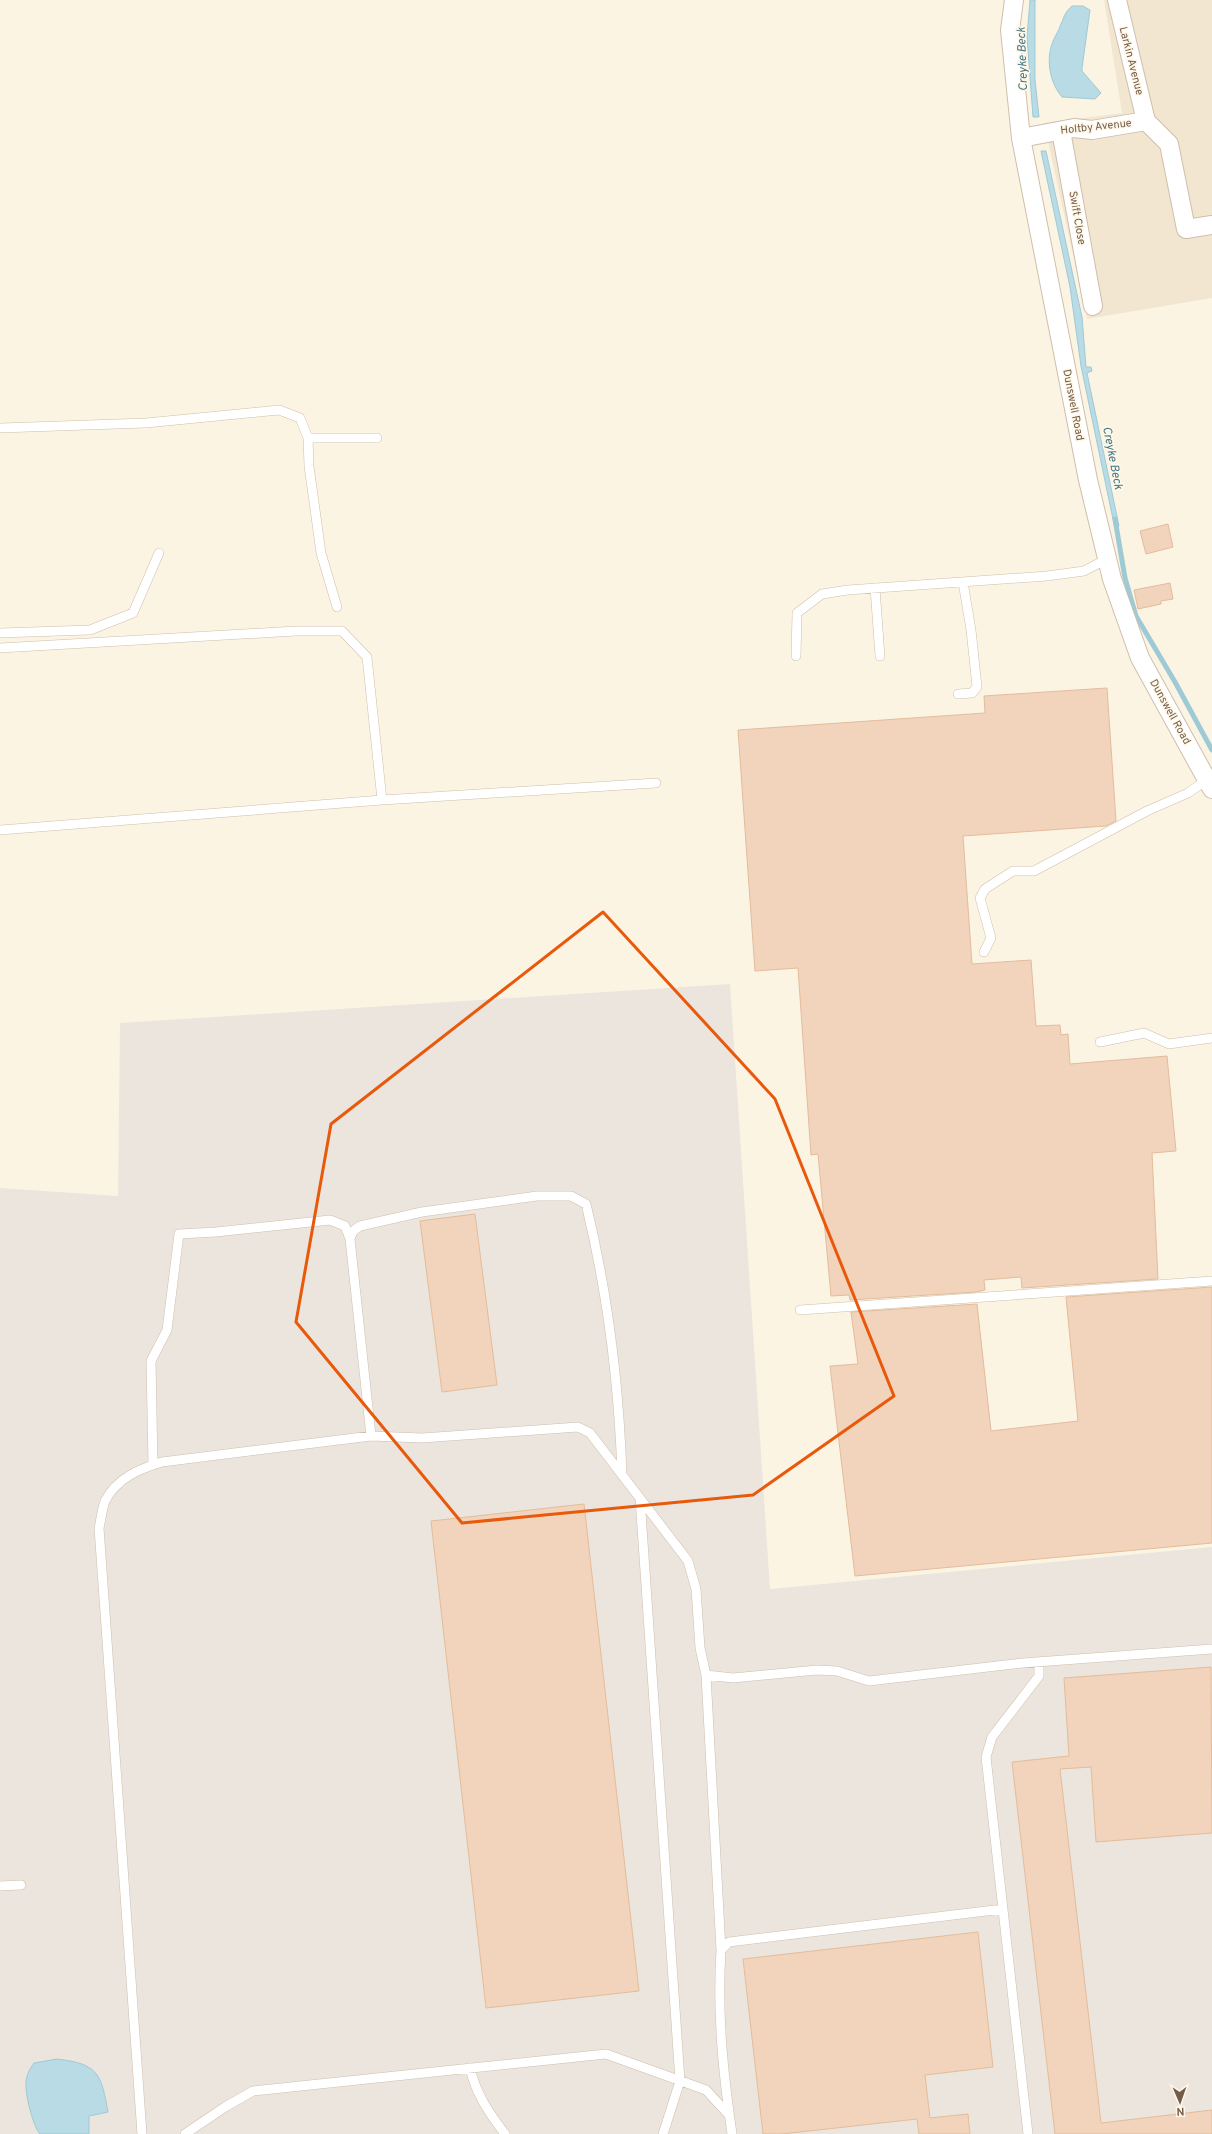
<svg xmlns="http://www.w3.org/2000/svg" width="1212" height="2134" font-family="Overpass,sans-serif">
<style>
.residential{fill:#f3e6d1}
.industrial{fill:#ebe5dd}
.water{fill:#b8dbe5;stroke:#9ecad6}
.lines{fill:none;stroke-linecap:round;stroke-linejoin:round}
.stream{stroke:#9ecad6;stroke-width:5}
.building{fill:#f1d4bb;stroke:#e3bc9b}
.lane-casing{stroke:#cfbeac;stroke-width:10}
.street-casing{stroke:#cfbeac;stroke-width:20}
.lane{stroke:#fff;stroke-width:9}
.street{stroke:#fff;stroke-width:18}
.marked{fill:none;stroke:#e8590c;stroke-width:3;stroke-linejoin:round}
.labels{text-anchor:middle;dominant-baseline:central;stroke-width:3;stroke-linejoin:round;paint-order:stroke}
.street-label{font-size:11px;fill:#735b49;stroke:#fff8e9}
.water-label{font-size:12px;font-style:italic;fill:#437686;stroke:#fff8e9}
</style>
<rect width="100%" height="100%" fill="#fcf4e3"/>
<!-- residential -->
<path class="residential" d="M1104,0H1212V298L1087,319L1044,123L1122,113Z"/>
<!-- industrial -->
<path class="industrial" d="M730,984L770,1589L1212,1547V2134H0V1188L118,1196L120,1023Z"/>
<!-- water -->
<path class="water" d="M1030,0H1035V80L1039,117H1033L1027,37Z
M1072,6H1083L1090,10L1082,68V71L1101,93L1095,99L1062,97C1050,83 1046,61 1052,44C1054,37 1059,31 1061,24C1065,15 1065,12 1072,6Z
M1041,151H1046L1082,317L1086,367H1091L1092,371L1087,373L1119,526L1114,524L1081,366L1070,287Z
M57,2059C99,2064 101,2074 108,2112L89,2116V2134H40C33,2126 25,2094 26,2083C26,2075 30,2069 34,2063Z"/>
<g class="lines">
<!-- stream -->
<path class="stream" d="M1115,519L1125,578L1136,616L1175,682L1212,750"/>
</g>
<!-- building -->
<path class="building" d="M1168,524L1173,547L1146,554L1140,531Z
M1170,583L1173,599L1161,601V604L1138,609L1134,590Z
M1107,688L1116,821L1106,826L963,836L972,964L1031,960L1036,1026L1060,1025L1061,1035L1068,1034L1070,1064L1167,1056L1176,1151L1152,1153L1158,1279L1022,1288L1021,1277L984,1280L985,1290L976,1292L850,1300L849,1295L831,1296L818,1154L811,1155L798,968L755,971L738,730L985,713L984,696Z
M475,1214L497,1385L442,1392L420,1221Z
M1212,1287V1543L855,1576L830,1366L858,1364L851,1312L977,1304L991,1431L1078,1421L1066,1297Z
M584,1504L639,1991L486,2008L431,1521Z
M1211,1667L1212,1833L1096,1842L1091,1767L1060,1769L1101,2123L1212,2110V2134H1055L1012,1762L1069,1756L1064,1678Z
M978,1932L993,2067L925,2075L930,2118L968,2114L970,2134H919L917,2119L782,2134H763L743,1959Z"/>
<g class="lines">
<defs>
<path id="lane" d="M0,428L146,423L279,410L300,418L308,438H377
M308,438L309,466L321,553L337,607
M875,588L880,656
M0,633L90,630L133,613L159,553
M0,648L296,631H342L367,657L382,800
M796,656L797,613L822,594L848,590L1047,576L1084,571L1107,559
M958,694L972,693L977,687L971,630L963,582
M0,830L382,800L656,783
M984,952L991,938L980,898L985,889L1013,871H1034L1147,811L1188,793L1208,779
M1100,1042L1144,1033L1169,1044L1212,1038
M800,1310L1212,1281
M371,1436L350,1239L353,1231L360,1226L422,1212L537,1196H571L586,1204C607,1290 619,1387 622,1475
M153,1465L151,1361L167,1330L179,1234L216,1232L330,1220L345,1226L350,1239
M640,1498L680,2081L663,2134
M706,1675L721,1950
M0,1886L21,1885
M470,2068C476,2094 489,2113 505,2134
M142,2134L99,1528C101,1520 102,1509 105,1501C117,1478 139,1469 162,1462L371,1436L422,1438L578,1427L590,1433L688,1561L696,1589L700,1648L706,1675L733,1678L817,1670L837,1671L869,1681L1023,1663L1212,1649
M185,2134L225,2107L253,2091L606,2054L706,2090L729,2115
M732,2134C723,2072 717,2013 721,1950L729,1942L1003,1909
M1028,2134L986,1757L992,1737L1039,1676V1662"/>
<path id="street" d="M1014,0L1010,30L1021,138L1088,480L1112,579L1140,658L1212,789
M1117,0L1146,121
M1061,131L1093,306
M1021,138L1074,128L1092,130L1146,121L1169,144L1186,229L1212,225"/>
</defs>
<!-- lane casing -->
<use href="#lane" class="lane-casing"/>
<!-- street casing -->
<use href="#street" class="street-casing"/>
<!-- lane -->
<use href="#lane" class="lane"/>
<!-- street -->
<use href="#street" class="street"/>
</g>
<!-- marked area -->
<path class="marked" d="M603,912L775,1099L894,1396L753,1495L462,1523L296,1322L331,1124Z"/>
<g class="labels">
<!-- street labels -->
<g class="street-label">
<text transform="translate(1131 61) rotate(76)">Larkin Avenue</text>
<text transform="translate(1096 127) rotate(-6)">Holtby Avenue</text>
<text transform="translate(1077 218) rotate(80)">Swift Close</text>
<text transform="translate(1073 405) rotate(79)">Dunswell Road</text>
<text transform="translate(1170 712) rotate(61)">Dunswell Road</text>
</g>
<!-- water labels -->
<g class="water-label">
<text transform="translate(1023 59) rotate(-92)">Creyke Beck</text>
<text transform="translate(1112 458) rotate(79)">Creyke Beck</text>
</g>
</g>
<!-- north arrow -->
<g transform="translate(1180 2102) rotate(178)" stroke="#fff8e9" stroke-width="3" paint-order="stroke">
<path d="M0-3L7 15L0 10L-7 15Z" fill="#735b49"/>
<text y="-6" font-size="11" font-weight="bold" text-anchor="middle" fill="#735b49">N</text>
</g>
</svg>
